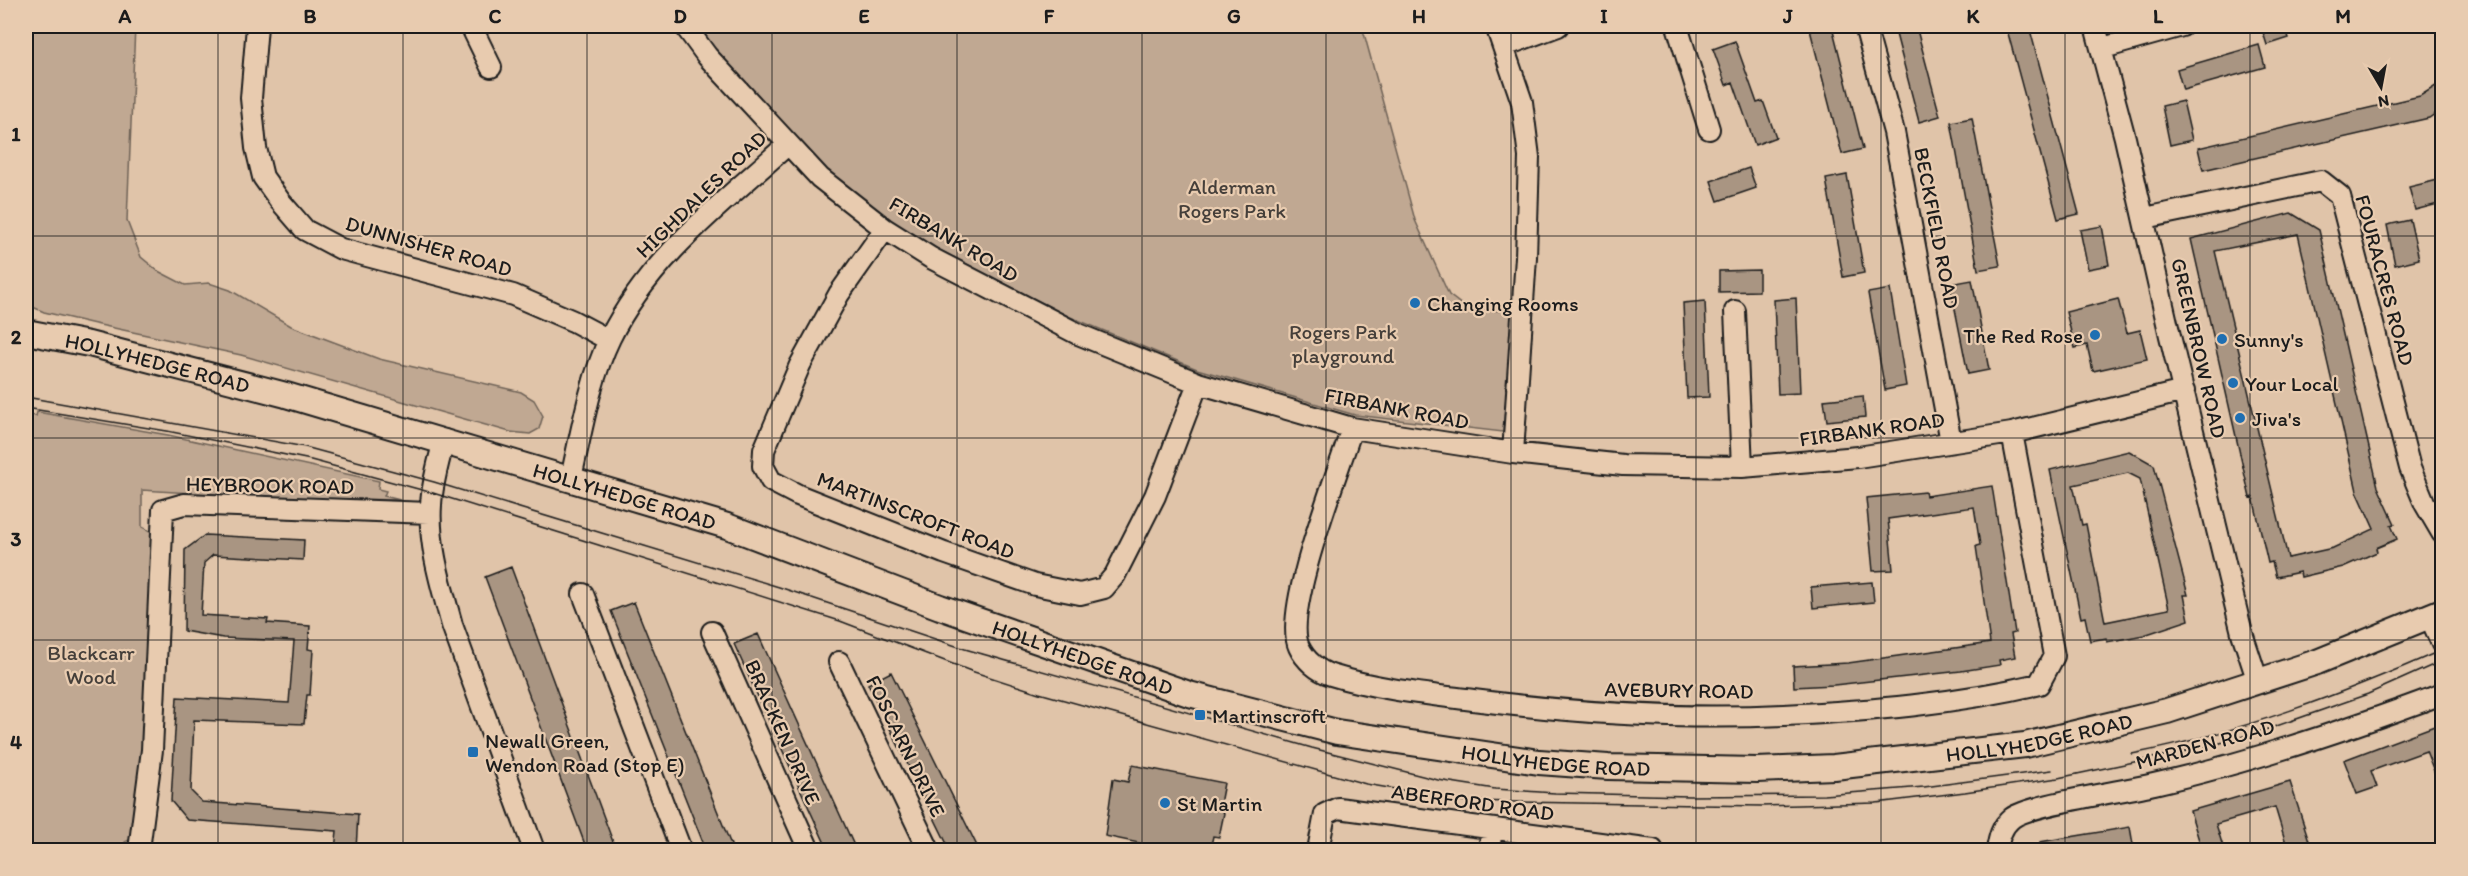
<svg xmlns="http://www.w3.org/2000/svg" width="2468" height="876" font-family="Itim,sans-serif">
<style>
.green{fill:#c0a892;stroke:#6e6257;stroke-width:1.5}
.building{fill:#a99582;stroke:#1c1c1c;stroke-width:1.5;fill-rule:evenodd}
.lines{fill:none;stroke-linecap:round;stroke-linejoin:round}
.minor-casing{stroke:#1c1c1c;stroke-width:24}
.tertiary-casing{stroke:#1c1c1c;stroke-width:28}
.minor{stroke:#e8cbaf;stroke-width:20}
.tertiary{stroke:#e8cbaf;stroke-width:24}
.tram{stroke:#1c1c1c;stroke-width:1.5}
.grid{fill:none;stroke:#1c1c1c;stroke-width:1.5;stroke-opacity:0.55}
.poi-dot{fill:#1f6fb2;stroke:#e8cbaf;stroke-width:2}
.labels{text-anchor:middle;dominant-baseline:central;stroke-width:4.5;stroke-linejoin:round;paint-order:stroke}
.park-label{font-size:21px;fill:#453f3a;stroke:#e8cbaf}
.street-label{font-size:21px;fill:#1c1c1c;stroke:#e8cbaf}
.poi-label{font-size:21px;fill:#1c1c1c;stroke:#e8cbaf;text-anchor:start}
.neatline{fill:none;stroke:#1c1c1c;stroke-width:2}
.grid-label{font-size:20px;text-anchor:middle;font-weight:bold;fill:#1c1c1c}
</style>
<rect width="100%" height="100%" fill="#e0c4a9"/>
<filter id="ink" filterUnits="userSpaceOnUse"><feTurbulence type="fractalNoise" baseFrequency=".0167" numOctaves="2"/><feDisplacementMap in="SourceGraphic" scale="12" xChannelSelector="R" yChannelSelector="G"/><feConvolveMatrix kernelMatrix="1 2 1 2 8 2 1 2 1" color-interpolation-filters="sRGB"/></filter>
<g filter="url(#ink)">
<!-- green -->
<path class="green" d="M32,26H135L127,221L141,257L158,271L185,285L209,283L230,290L291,326L379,359L521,392L534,400L543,416L539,429L530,434L510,432L241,355L95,324L44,312L26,304V100Z
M690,26H1362L1415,220L1449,295L1466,308L1513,312L1503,432L1355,415L1197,369L1068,316L924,242L885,216L797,146Z
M37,412L168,435L379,481L378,489L386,491L384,496L400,500L258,497L142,490V527L154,533L160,566L134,838L125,842L124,850H26V414L36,416Z"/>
<!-- building -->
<path class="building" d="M1809,26H1832L1863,149L1842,154Z
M1916,26L1940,116L1919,122L1895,30Z
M2006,26H2029L2079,214L2058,219Z
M2261,26H2285L2289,38L2267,45Z
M1735,41L1757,103L1763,101L1776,137L1755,145L1733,82L1726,85L1713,49Z
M2259,45L2265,67L2183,90L2177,69Z
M2442,82V109L2429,118L2203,170L2198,148L2420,96Z
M2183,101L2192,140L2170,145L2162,106Z
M1972,118L2000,266L1978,270L1951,122Z
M1749,168L1756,188L1718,201L1711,181Z
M1847,175L1864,273L1843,277L1826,179Z
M2442,179V203L2415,210L2409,187Z
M2291,213L2319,230L2378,487L2395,524L2391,525L2397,539L2376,548L2377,552L2343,567L2301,577L2300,572L2276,577L2272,562L2268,563L2253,497L2250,498L2191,239ZM2298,234L2357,491L2374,529L2333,548L2288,558L2215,251Z
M2410,220L2419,259L2395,265L2387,225Z
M2102,226L2109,265L2088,269L2080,230Z
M1759,270V291L1719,292V271Z
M1972,280L1989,370L1968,374L1950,284Z
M1890,289L1906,386L1885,390L1868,293Z
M1796,298L1800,393L1778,394L1774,300Z
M2118,299L2127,333L2140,330L2147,359L2093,371L2087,345L2075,348L2066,312Z
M1705,301L1709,397L1687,398L1683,303Z
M1863,396L1865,417L1827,421L1824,400Z
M2129,451L2154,465L2188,595H2184L2189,620L2144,635L2107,642L2106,638L2090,641L2085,617L2081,618L2050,470ZM2128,473L2140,479L2169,609L2105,622L2086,524L2082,525L2073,485Z
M1992,486L2015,633L2011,634L2015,657L1999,660L2000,665L1961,671L1834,685L1794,687L1793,666L1848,663L1990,643L1976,546L1980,545L1974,507L1888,519L1893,570L1873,571L1866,498L1925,492L1926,496Z
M205,535L304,540L303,560L213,555L204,563L201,615L268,619L267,623L310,626L308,649L313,650L310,695H307L304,724L194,720L191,791L202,802L358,814L356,850H335L337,831L187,820L171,801L177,697L289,703L294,641L223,638L184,631L185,550Z
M511,567L616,850H587L485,577Z
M1872,582L1874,602L1813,608L1811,587Z
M634,602L733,850H706L611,611Z
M758,634L856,850H828L734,644Z
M891,672L979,850H950L868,684Z
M2437,725L2442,739V791L2426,751L2371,771L2377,787L2357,794L2344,760Z
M1132,765L1224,783L1219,809L1224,813L1219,837L1213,836L1210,850H1172L1105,836L1113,779L1128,782Z
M2290,782L2312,850H2288L2275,807L2216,824L2224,850H2202L2190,811Z
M2130,827L2134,850H2040V842Z"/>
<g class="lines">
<defs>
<path id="minor" d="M257,26L251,98L256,148L263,177L280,201L305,230L341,249L513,295L573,321L609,340
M471,26L491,67
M685,26L707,56L820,178L885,229L931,258L1078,334L1198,383L1352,428L1513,453L1623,465L1742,467L1858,457L2012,433L2184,391
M1496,26L1522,102L1529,157L1526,257L1513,453
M1677,26L1709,129
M1865,26L1894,132L1951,442
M2095,26L2125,138L2170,336L2242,633L2258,682
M1504,46L1558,26
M2103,48L2182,26
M2145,218L2321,181L2340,196L2410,468L2425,504L2442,533
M885,229L839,294L800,365L764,450L763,466L771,481L798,495L944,553L1035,585L1080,594L1104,588L1115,575L1155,496L1198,383
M1735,311L1742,467
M1352,428C1339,470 1282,612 1299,647C1305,660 1318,671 1331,675C1376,689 1426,694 1473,700C1575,713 1680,720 1784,715C1869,711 1955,704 2039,684L2054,656L2012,433
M444,440C439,461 432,483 431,505C428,544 442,588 452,625L534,850
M571,478C581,434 590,379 610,338C650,257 723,203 788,144
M583,594L681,850
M2430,617L2442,644
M712,632L809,850
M839,662L929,850
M139,850L152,750L163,510L184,504L430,513
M1318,850L1325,814L1338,808L1653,850
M1489,850L1492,829
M1997,850C1999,838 2001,827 2012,818C2031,804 2125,791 2154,784C2252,762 2349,729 2442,694"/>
<g id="tertiary">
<path id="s1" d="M26,332L89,344L286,395L727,526L940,607L1189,694L1337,732L1539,762L1608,767L1757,770L1834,767L2025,745L2167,711L2317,662L2442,611"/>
</g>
</defs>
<!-- minor casing -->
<use href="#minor" class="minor-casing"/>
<!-- tertiary casing -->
<use href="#tertiary" class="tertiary-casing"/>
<!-- minor -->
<use href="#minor" class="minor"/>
<!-- tertiary -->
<use href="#tertiary" class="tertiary"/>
<!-- tram -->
<path class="tram" d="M26,397L305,447L434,482L779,587L965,649L1312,748L1438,780L1495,789L1555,793L1690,796L1824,795L1924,787L2052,770
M26,408L167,431L311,460L433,493L840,621L971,671L1039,693L1366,784L1464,801L1762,806L1876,803L1965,792L2058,778L2210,746L2268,729L2368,694L2442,661
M2132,754C2239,733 2342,694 2442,650"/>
</g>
</g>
<!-- grid -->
<path class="grid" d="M218,26V850M403,26V850M587,26V850M772,26V850M957,26V850M1142,26V850M1326,26V850M1511,26V850M1696,26V850M1881,26V850M2065,26V850M2250,26V850M26,236H2442M26,438H2442M26,640H2442"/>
<!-- markers -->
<g class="poi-dot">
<circle cx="1415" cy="303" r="6"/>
<circle cx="2095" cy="335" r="6"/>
<circle cx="2222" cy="339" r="6"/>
<circle cx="2233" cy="383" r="6"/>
<circle cx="2240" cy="418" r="6"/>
<rect x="1194" y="709" width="12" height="12" rx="3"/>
<rect x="467" y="746" width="12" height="12" rx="3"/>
<circle cx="1165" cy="803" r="6"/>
</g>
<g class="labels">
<!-- park labels -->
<g class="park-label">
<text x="1232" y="186">Alderman<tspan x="1232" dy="24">Rogers Park</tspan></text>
<text x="1343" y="331">Rogers Park<tspan x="1343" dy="24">playground</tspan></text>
<text x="91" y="652">Blackcarr<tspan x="91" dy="24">Wood</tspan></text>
</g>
<!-- street labels -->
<g class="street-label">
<text transform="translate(701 194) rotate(-44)">HIGHDALES ROAD</text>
<text transform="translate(1937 228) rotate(79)">BECKFIELD ROAD</text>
<text transform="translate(954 239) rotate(31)">FIRBANK ROAD</text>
<text transform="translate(429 246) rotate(16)">DUNNISHER ROAD</text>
<text transform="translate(2385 280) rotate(75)">FOURACRES ROAD</text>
<text transform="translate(2199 348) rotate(77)">GREENBROW ROAD</text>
<text stroke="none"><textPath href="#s1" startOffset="135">HOLLYHEDGE ROAD</textPath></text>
<text transform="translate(1397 408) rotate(11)">FIRBANK ROAD</text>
<text transform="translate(1872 429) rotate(-8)">FIRBANK ROAD</text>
<text transform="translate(270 485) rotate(1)">HEYBROOK ROAD</text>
<text stroke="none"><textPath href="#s1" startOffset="621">HOLLYHEDGE ROAD</textPath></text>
<text transform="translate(916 515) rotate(21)">MARTINSCROFT ROAD</text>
<text stroke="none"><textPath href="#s1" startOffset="1107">HOLLYHEDGE ROAD</textPath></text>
<text transform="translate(1679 690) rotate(1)">AVEBURY ROAD</text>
<text transform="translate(783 732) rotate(66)">BRACKEN DRIVE</text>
<text stroke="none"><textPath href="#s1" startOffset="2079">HOLLYHEDGE ROAD</textPath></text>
<text transform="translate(2205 744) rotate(-15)">MARDEN ROAD</text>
<text transform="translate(906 746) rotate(64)">FOSCARN DRIVE</text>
<text stroke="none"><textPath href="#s1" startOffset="1593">HOLLYHEDGE ROAD</textPath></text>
<text transform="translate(1473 802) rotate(8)">ABERFORD ROAD</text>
</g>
<!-- poi labels -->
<g class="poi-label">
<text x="1427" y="303">Changing Rooms</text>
<text x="2083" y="335" text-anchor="end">The Red Rose</text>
<text x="2234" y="339">Sunny's</text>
<text x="2245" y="383">Your Local</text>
<text x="2252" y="418">Jiva's</text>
<text x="1212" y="715">Martinscroft</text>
<text x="485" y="740">Newall Green,<tspan x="485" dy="24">Wendon Road (Stop E)</tspan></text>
<text x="1177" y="803">St Martin</text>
</g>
</g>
<!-- margin -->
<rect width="2468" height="876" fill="none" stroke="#e8cbaf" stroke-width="66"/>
<!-- north arrow -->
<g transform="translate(2381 87) rotate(170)" stroke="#e8cbaf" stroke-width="4.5" paint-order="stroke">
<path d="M0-4.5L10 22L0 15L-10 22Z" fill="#1c1c1c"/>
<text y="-9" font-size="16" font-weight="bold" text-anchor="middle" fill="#1c1c1c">N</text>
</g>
<rect x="33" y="33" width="2402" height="810" class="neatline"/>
<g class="grid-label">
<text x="125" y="23">A</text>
<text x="310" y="23">B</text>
<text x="495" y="23">C</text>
<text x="680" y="23">D</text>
<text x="864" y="23">E</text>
<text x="1049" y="23">F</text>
<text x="1234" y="23">G</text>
<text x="1419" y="23">H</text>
<text x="1604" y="23">I</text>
<text x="1788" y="23">J</text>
<text x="1973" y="23">K</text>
<text x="2158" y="23">L</text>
<text x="2343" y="23">M</text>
<text x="16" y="141">1</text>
<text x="16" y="344">2</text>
<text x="16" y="546">3</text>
<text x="16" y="749">4</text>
</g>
</svg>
